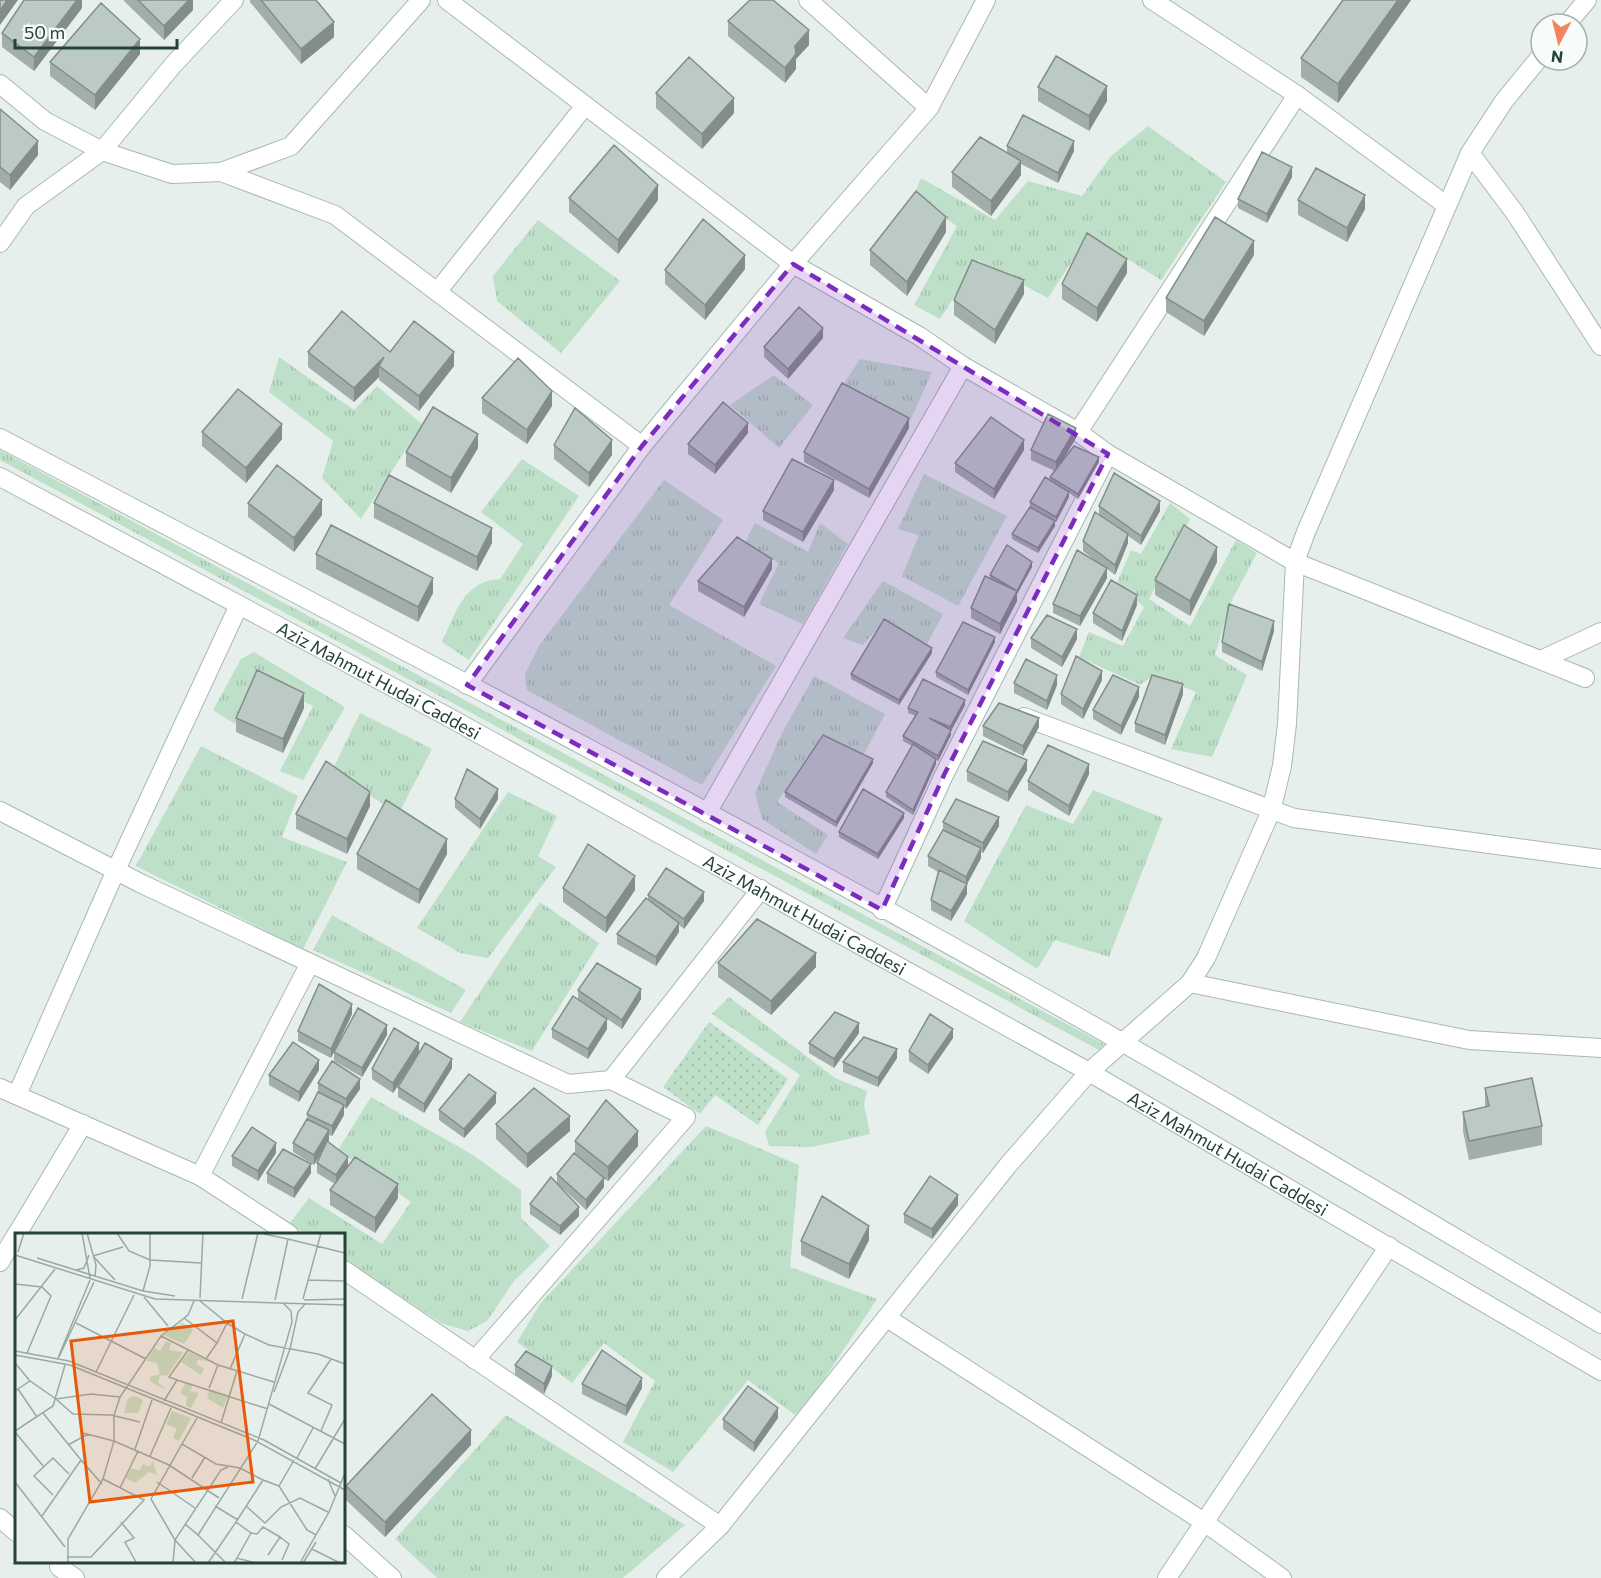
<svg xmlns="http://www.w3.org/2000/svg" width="1601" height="1578" font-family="Commissioner,sans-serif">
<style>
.grass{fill:url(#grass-tufts)}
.park{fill:url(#park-dots)}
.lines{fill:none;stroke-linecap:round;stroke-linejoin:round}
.minor-casing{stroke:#a8b8b2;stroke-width:20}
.minor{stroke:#fff;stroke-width:18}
.wall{fill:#a1aea9}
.shaded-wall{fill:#838d89}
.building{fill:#bbcac4;stroke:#838d89;stroke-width:1.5}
.marked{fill:#7b2cbf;fill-opacity:0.2;stroke:#7b2cbf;stroke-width:4.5;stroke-dasharray:12 8;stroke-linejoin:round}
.labels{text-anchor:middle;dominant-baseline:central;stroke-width:4.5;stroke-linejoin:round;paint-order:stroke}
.street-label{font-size:18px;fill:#24423a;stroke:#f7fbf9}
.inset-road{fill:none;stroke:#98aaa4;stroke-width:1.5}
.view{fill:#e8590c;fill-opacity:0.15;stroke:#e8590c;stroke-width:3}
.inset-edge{fill:none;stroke:#24423a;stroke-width:3}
</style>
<defs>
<pattern id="grass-tufts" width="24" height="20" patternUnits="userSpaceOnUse" patternTransform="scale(1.5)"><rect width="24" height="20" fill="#bfe0c8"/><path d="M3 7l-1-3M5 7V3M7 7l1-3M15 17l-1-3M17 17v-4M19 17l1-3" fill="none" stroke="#a4c1ad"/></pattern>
<pattern id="park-dots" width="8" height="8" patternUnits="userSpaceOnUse" patternTransform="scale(1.5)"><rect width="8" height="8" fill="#bfe0c8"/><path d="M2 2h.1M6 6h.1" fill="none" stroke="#a4c1ad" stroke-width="1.8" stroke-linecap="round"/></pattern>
</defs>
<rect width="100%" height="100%" fill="#e6efeb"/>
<!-- grass -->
<path class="grass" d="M1148,126L1226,182L1161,280L1089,235L1048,298L978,260L940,319L914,305L957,226L913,197L921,178L995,220L1028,181L1082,196L1111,156Z
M538,220L620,281L561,353L497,301L493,276Z
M279,357L354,410L377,386L422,424L361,519L322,478L333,441L269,392Z
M860,359L932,372L910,421L841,388Z
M774,375L813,405L779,448L730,405Z
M0,450L1104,1044L1099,1050L0,460Z
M522,459L579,496L469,660L442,642C456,613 463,581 500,579L523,544L481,512Z
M924,474L1007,516L958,606L902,576L919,535L898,529Z
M664,480L723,520L669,605L776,666L702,785L527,690L525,674L539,646Z
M1170,503L1190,519L1149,599L1190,626L1236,540L1257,553L1231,602L1215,655L1247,675L1212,757L1171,749L1196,692L1154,675L1140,685L1079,657L1089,632L1123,646L1144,607L1117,583L1131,550L1141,554Z
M755,523L808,552L820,523L848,544L803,624L759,604L779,563L745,543Z
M883,581L943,614L927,644L884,621L863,645L843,638Z
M254,652L345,707L303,780L280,771L313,706L260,680L235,724L213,710L241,659Z
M814,676L885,714L864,754L822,734L777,802L828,835L816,854L762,819L755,793L782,733Z
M360,713L432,749L399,813L331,773Z
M201,746L298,796L282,837L347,862L303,949L136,866Z
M1093,790L1163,818L1109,957L1055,940L1037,969L964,921L1026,805L1073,824Z
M508,792L557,816L538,856L556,867L488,958L460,953L417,928Z
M540,902L599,943L532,1051L460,1022Z
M332,915L466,990L451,1013L313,950Z
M729,997L835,1078L867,1091L864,1104L870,1134L812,1147L769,1146L765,1132L800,1075L712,1014Z
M371,1097L473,1155L521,1190V1218L550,1246L514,1281L487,1321L468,1331L443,1324L344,1259V1234H305L289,1224L309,1198L382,1244L411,1202L338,1150Z
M706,1126L799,1165L790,1267L877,1299L819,1387L795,1415L748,1380L673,1472L623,1442L655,1381L604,1343L572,1383L517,1342L540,1304Z
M506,1415L685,1525L623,1578H437L395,1539Z"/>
<!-- park -->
<path class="park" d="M709,1022L788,1079L758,1125L715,1095L700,1114L663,1087Z"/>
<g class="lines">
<defs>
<g id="minor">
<path d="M447,0L793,264L919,336L963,366L1078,432L1108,454L1295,562L1585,678"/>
<path d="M808,0L929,108"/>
<path d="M1152,0L1297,95L1446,205"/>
<path d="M1567,24L1587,0"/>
<path d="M0,84L45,121L102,151L172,174L221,172L291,146L421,0"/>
<path d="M1470,153L1515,213L1601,346"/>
<path d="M221,172L335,215L642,446L793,264L929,108L986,0"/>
<path d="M0,243L26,206L102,151L173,65L234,0"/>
<path d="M437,292L584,107"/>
<path d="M1078,432L1297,95"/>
<path d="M0,438C336,615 674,790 1005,976C1206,1088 1403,1207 1601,1324"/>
<path id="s1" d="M0,477L452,719L1089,1072L1601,1371"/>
<path d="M1541,660L1601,632"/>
<path d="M467,685L642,446"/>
<path d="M1024,717L1294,818L1601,859"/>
<path d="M0,811L142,884L568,1084L611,1080"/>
<path d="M707,813L963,366"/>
<path d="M882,910L944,775L1108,454"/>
<path d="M1190,983L1469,1040L1601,1048"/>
<path d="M0,1088L200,1176L289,1234"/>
<path d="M17,1095L116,870L239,605"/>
<path d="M200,1176L310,963"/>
<path d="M17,1234L83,1124"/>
<path d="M0,1262L16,1235"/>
<path d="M344,1270L720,1526"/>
<path d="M887,1318L1204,1522L1282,1578"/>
<path d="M475,1360L686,1117L611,1080L761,889"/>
<path d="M0,1518L16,1532"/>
<path d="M344,1535L392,1578"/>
<path d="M62,1562L59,1567L75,1578"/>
<path d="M666,1578L720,1526L1009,1164L1089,1072L1190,983L1206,958L1271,811L1282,766L1287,724L1295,562L1306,532L1470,153L1504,101L1541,56"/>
<path d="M1167,1578L1389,1246"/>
</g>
</defs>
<!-- minor casing -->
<use href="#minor" class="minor-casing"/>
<!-- minor -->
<use href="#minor" class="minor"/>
</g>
<!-- wall -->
<path class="wall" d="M82,0V8L34,71L2,47V33Z
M124,0H193V10L164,40L124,1Z
M250,0H316L334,37L301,64L250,2Z
M1343,0H1411L1338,103L1301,77V58Z
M728,21L809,45L796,59V69L785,83L728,36Z
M140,54L95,110L50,76V62Z
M1038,87L1107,101L1089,131L1038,101Z
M656,93L734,113L702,149L656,108Z
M0,109L38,155L10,190L0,182Z
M1007,146L1074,151L1058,183L1021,164V175L991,216L952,187V172L1007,153Z
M1292,177L1267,223L1238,208V199Z
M569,198L658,200L618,254L569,212Z
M1298,200L1365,209L1347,242L1298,215Z
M946,232L907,296L870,265V250Z
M1254,255L1204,336L1166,312V298Z
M745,269L705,320L665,284V270Z
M1127,273L1097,322L1062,299V284Z
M1024,294L995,344L954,315V300Z
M823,338L788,379L764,357V347Z
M308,352H390L454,366L419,411L379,380V377L354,402L308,367Z
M482,398L552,406L527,444L482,413Z
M909,428L869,498L804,462V452Z
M202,432L282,439L246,483L202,446Z
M748,433L715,474L688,454V444Z
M1076,438L1062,462H1099L1078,499L1069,493V497L1056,522L1055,521V526L1038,553L1012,539V534L1030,507V502L1050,480V477L1055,471L1031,460V450Z
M554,445L612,455L589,487L554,459Z
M478,448L451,493L406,466V452Z
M1024,450L994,499L955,472V463Z
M834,490L803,542L763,520V511Z
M248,503L322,515L294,552L248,517Z
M374,503L492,543L477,571L374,518Z
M1099,506L1160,511L1141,545L1128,536V543L1115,575L1107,569V578L1080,626L1053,613V604L1101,565L1083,551V541L1099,514Z
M316,554L433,593L418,622L316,569Z
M1217,562L1190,616L1155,595V580Z
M1032,567L1017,594V601L1000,634L971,618V608L990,578V575Z
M772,569L744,617L698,591V581Z
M1137,605L1122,641L1093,623V613Z
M1274,631L1262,671L1222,652V642Z
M1031,638L1077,639L1062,667L1031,648Z
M995,642L968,695L936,677V672Z
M932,653L899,705L851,679V674Z
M1102,680L1083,719L1061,704V694Z
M1014,683L1057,685L1047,710L1014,693Z
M1183,694L1165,745L1135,732V723Z
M1139,697L1121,735L1093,719V710Z
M965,705L951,731V735L938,761L936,760V764L913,815L886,797V792L912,746L903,741V736L916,716L908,713V708Z
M304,708L283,753L236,732V718Z
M983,726L1039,727L1023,756L983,736Z
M873,763L836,827L785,797V792Z
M1027,770L1008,802L967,781V771Z
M1089,774L1069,816L1028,790V781Z
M455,799H498L480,829L455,808Z
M370,806L347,854L296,829V814Z
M904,818L878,859L839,837V832Z
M943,822L999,826L983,853L981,852V858L967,884V894L951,921L931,910V900L938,872L928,866V856L943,831Z
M357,854H447L419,904L357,869Z
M563,888L635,890L606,933L563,902Z
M648,895L704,901L684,929L679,925V932L656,966L617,944V934L648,900Z
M718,963L816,967L771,1015L718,977Z
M578,990L641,999L622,1029L581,1001L607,1029L588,1059L552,1038V1029L578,999Z
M352,1014L336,1048L387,1035L362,1077L334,1061V1052L331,1058L298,1041V1031Z
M859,1033L834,1068L809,1053V1043Z
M953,1038L928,1074L909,1061V1051Z
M419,1053L393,1093L372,1079V1069Z
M897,1058L878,1087L843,1072V1062Z
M452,1068L424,1113L398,1097V1087Z
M319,1070L299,1102L269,1085V1075Z
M318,1083L360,1089L346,1109L344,1107V1115L332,1136L329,1135V1140L328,1142L348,1166L398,1198L375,1233L330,1205V1190L335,1184L317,1173V1163L323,1149L314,1165L293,1152V1143L307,1119V1114L318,1092Z
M1485,1088L1542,1126V1145L1469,1160L1463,1131V1112L1485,1107Z
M496,1103L464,1138L439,1120V1110Z
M496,1124L570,1131L527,1168L496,1139Z
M575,1141L638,1146L608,1181L604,1179V1187L586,1210L558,1184L579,1216L560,1235L530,1214V1204L557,1184V1174L575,1154Z
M276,1153L258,1181L232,1166V1156Z
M267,1173H311L294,1198L267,1183Z
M958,1205L932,1239L904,1223V1214Z
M869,1240L849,1279L801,1255V1241Z
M515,1365L552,1376L544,1394L515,1375Z
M582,1384L642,1388L626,1416L582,1394Z
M778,1418L754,1452L723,1429V1419Z
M471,1445L385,1537L346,1500V1486Z"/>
<!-- shaded-wall -->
<path class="shaded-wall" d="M7,0H18L0,25V11Z
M77,0H82V8L34,71V57Z
M189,0H193V10L164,40V26Z
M1398,0H1411L1338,103V84Z
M334,22V37L301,64V49Z
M809,30V45L796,59V69L785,83V68L795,46Z
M140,39V54L95,110V95Z
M1107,86V101L1089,131V116Z
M734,98V113L702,149V134Z
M38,141V155L10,190V175Z
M1074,141V151L1058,183V173Z
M1021,161V175L991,216V201Z
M1292,167V177L1267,223V214Z
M658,185V200L618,254V240Z
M1365,195V209L1347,242V228Z
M946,217V232L907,296V282Z
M1254,241V255L1204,336V321Z
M745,255V269L705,320V305Z
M1127,259V273L1097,322V308Z
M1024,280V294L995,344V330Z
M823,328V338L788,379V369Z
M454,352V366L419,411V396Z
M384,357L379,366V377L354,402V388Z
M552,391V406L527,444V430Z
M909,418V428L869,498V489Z
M748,423V433L715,474V465Z
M282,424V439L246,483V468Z
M1076,428V438L1056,471V462Z
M478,434V448L451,493V478Z
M612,440V455L589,487V473Z
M1024,440V450L994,499V489Z
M1099,457V462L1078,499V494Z
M834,480V490L803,542V532Z
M1069,492V497L1056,522V517Z
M322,500V515L294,552V538Z
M1160,501V511L1141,545V536Z
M1055,521V526L1038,553V548Z
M492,528V543L477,571V557Z
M1128,534V543L1115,575V565Z
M1217,547V562L1190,616V601Z
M772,559V569L744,617V607Z
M1032,562V567L1017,594V601L1000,634V624Z
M1107,568V578L1080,626V616Z
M433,578V593L418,622V607Z
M1137,595V605L1122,641V631Z
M1274,621V631L1262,671V662Z
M1077,629V639L1062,667V657Z
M995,637V642L968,695V690Z
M932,648V653L899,705V700Z
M1102,671V680L1083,719V709Z
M1057,675V685L1047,710V701Z
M1183,684V694L1165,745V735Z
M1139,687V697L1121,735V726Z
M304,693V708L283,753V739Z
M965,700V705L951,731V735L938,761V756L950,730V727Z
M1039,718V727L1023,756V746Z
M873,759V763L836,827V822Z
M936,759V764L913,815V810Z
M1027,760V770L1008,802V792Z
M1089,764V774L1069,816V806Z
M498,789V799L480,829V819Z
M370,792V806L347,854V839Z
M904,813V818L878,859V854Z
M999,817V826L983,853V843Z
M447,839V854L419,904V890Z
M981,848V858L967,884V894L951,921V911L966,886V877Z
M635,876V890L606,933V918Z
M704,892V901L684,929V919Z
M679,923V932L656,966V957Z
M816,953V967L771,1015V1001Z
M641,989V999L622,1029V1020Z
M352,1004V1014L331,1058V1049Z
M607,1019V1029L588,1059V1049Z
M859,1023V1033L834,1068V1059Z
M387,1025V1035L362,1077V1068Z
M953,1029V1038L928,1074V1065Z
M419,1043V1053L393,1093V1083Z
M897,1049V1058L878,1087V1078Z
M452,1059V1068L424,1113V1104Z
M319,1060V1070L299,1102V1092Z
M360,1079V1089L346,1109V1099Z
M496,1093V1103L464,1138V1129Z
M344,1105V1115L332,1136V1126Z
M570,1116V1131L527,1168V1154Z
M329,1130V1140L314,1165V1155Z
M638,1131V1146L608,1181V1167Z
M276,1143V1153L258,1181V1171Z
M348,1157V1167L336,1184V1175Z
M311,1164V1173L294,1198V1188Z
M604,1178V1187L586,1210V1200Z
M398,1184V1198L375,1233V1218Z
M958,1195V1205L932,1239V1229Z
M579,1207V1216L560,1235V1226Z
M869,1226V1240L849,1279V1264Z
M552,1366V1376L544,1394V1384Z
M642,1378V1388L626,1416V1406Z
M778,1408V1418L754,1452V1443Z
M471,1430V1445L385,1537V1522Z"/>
<!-- building -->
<path class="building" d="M0,0H7L0,11Z
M24,0H77L34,57L2,33Z
M138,0H189L164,26Z
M261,0H316L334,22L301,49Z
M750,0H773L809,30L795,46L796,54L785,68L728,21Z
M1343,0H1398L1338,84L1301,58Z
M101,3L140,39L95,95L50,62Z
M1056,56L1107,86L1089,116L1038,87Z
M689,57L734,98L702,134L656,93Z
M0,109L38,141L10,175L0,167Z
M1023,115L1074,141L1058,173L1007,146Z
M980,137L1021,161L991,201L952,172Z
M614,145L658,185L618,240L569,198Z
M1262,152L1292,167L1267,214L1238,199Z
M1316,168L1365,195L1347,228L1298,200Z
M916,191L946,217L907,282L870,250Z
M1215,217L1254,241L1204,321L1166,298Z
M703,219L745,255L705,305L665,270Z
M1087,233L1127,259L1097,308L1062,284Z
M972,260L1024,280L995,330L954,300Z
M799,307L823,328L788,369L764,347Z
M342,311L390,352L414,321L454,352L419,396L379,366L384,357L354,388L308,352Z
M518,358L552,391L527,430L482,398Z
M842,383L909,418L869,489L804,452Z
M238,389L282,424L246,468L202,432Z
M723,402L748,423L715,465L688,444Z
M433,407L478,434L451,478L406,452Z
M575,408L612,440L589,473L554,445Z
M1048,414L1076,428L1056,462L1031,450Z
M991,417L1024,440L994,489L955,463Z
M1074,446L1099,457L1078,494L1050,477Z
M792,459L834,480L803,532L763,511Z
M277,465L322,500L294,538L248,503Z
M1114,473L1160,501L1141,536L1099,506Z
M389,475L492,528L477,557L374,503Z
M1045,477L1069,492L1056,517L1030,502Z
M1030,507L1055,521L1038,548L1012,534Z
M1095,512L1128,534L1115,565L1083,541Z
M331,525L433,578L418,607L316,554Z
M1184,525L1217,547L1190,601L1155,580Z
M737,537L772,559L744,607L698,581Z
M1007,545L1032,562L1017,591L990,575Z
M1077,550L1107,568L1080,616L1053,604Z
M985,576L1017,591L1000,624L971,608Z
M1111,580L1137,595L1122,631L1093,613Z
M1229,604L1274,621L1262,662L1222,642Z
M1047,615L1077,629L1062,657L1031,638Z
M884,619L932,648L899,700L851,674Z
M963,622L995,637L968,690L936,672Z
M1076,656L1102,671L1083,709L1061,694Z
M1026,659L1057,675L1047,701L1014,683Z
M257,670L304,693L283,739L236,718Z
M1113,675L1139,687L1121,726L1093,710Z
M1152,675L1183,684L1165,735L1135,723Z
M923,679L965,700L950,727L929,718L951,730L938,756L903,736L918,712L908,708Z
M999,703L1039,718L1023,746L983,726Z
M823,735L873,759L836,822L785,792Z
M983,741L1027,760L1008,792L967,771Z
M913,744L936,759L913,810L886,792Z
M1048,745L1089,764L1069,806L1028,781Z
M326,761L370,792L347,839L296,814Z
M467,769L498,789L480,819L455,799Z
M863,789L904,813L878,854L839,832Z
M956,799L999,817L983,843L943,822Z
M386,800L447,839L419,890L357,854Z
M943,830L981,848L966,877L928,856Z
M588,844L635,876L606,918L563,888Z
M666,868L704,892L684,919L648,895Z
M939,870L967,884L951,911L931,900Z
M646,898L679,923L656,957L617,934Z
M757,919L816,953L771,1001L718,963Z
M597,963L641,989L622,1020L578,990Z
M319,984L352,1004L331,1049L298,1031Z
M573,996L607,1019L588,1049L552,1029Z
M358,1008L387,1025L362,1068L334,1052Z
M835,1012L859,1023L834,1059L809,1043Z
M930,1014L953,1029L928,1065L909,1051Z
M394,1028L419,1043L393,1083L372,1069Z
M864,1037L897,1049L878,1078L843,1062Z
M293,1042L319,1060L299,1092L269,1075Z
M425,1043L452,1059L424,1104L398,1087Z
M332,1061L360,1079L346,1099L318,1083Z
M469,1074L496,1093L464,1129L439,1110Z
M1532,1078L1542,1126L1469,1141L1463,1112L1489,1106L1485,1088Z
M534,1088L570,1116L527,1154L496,1124Z
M318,1092L344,1105L332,1126L307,1114Z
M606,1100L638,1131L608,1167L575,1141Z
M307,1119L329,1130L314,1155L293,1143Z
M252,1127L276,1143L258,1171L232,1156Z
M327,1141L348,1157L336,1175L317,1163Z
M283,1149L311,1164L294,1188L267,1173Z
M574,1153L604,1178L586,1200L557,1174Z
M355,1157L398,1184L375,1218L330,1190Z
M930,1176L958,1195L932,1229L904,1214Z
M551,1177L579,1207L560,1226L530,1204Z
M822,1196L869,1226L849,1264L801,1241Z
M602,1350L642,1378L626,1406L582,1384Z
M526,1351L552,1366L544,1384L515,1365Z
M748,1386L778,1408L754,1443L723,1419Z
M432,1394L471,1430L385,1522L346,1486Z"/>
<!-- marked area -->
<path class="marked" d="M793,264L1108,454L944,775L882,910L467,685L642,446Z"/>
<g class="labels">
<!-- street labels -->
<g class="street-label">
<text stroke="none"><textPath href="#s1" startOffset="430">Aziz Mahmut Hudai Caddesi</textPath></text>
<text stroke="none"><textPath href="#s1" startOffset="916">Aziz Mahmut Hudai Caddesi</textPath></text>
<text stroke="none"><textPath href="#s1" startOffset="1402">Aziz Mahmut Hudai Caddesi</textPath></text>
</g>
</g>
<!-- overview -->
<g transform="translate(15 1233)">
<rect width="330" height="330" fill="#e6efeb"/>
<path d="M167,89L178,97L169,111L149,102ZM151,108L156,110L154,117L168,119L152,143L145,142L143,149L151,157L136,149L135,144L145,141L142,130L132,128L139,115L145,118ZM174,119L193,128L183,127L181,131L189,136L186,142L166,129ZM171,149L178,151L173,163L176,158L184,160L176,175L171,173L172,164L165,160ZM195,156L213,162L208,175L192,165ZM120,163L128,167L123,180H109L113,165ZM157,178L176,185L164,208L158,205L162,196L151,191ZM138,228L142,242L134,239L120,250L111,245L116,235L124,238L128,231L135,234Z" fill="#bfe0c8"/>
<path class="inset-road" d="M67,0L75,45M72,0L81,32L80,44M102,0L114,18L135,27L186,30M249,1L273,6L260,67M273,6L330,20M3,19L9,0M0,22L140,66L330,72M78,23L108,14M78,23L100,47M22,25L128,58L160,63M61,37L69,35L74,22M293,47L330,48M0,51L27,54L36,63L12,120M128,58L135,33V0M129,64L153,93M185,65L188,0M227,66L243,0M288,66L306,0M289,67L330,66M185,68L212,90L202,110M169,85L202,110L191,126M0,87L40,36M61,90L131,126M212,90L230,101L215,136M230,101L254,112L303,121L330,131M146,103L203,132L259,149M0,118L54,128L249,207L326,250M0,122L55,132L239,207L330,257M44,124L79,49M43,125L75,47M0,130L15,148M81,139L119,62M162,147L253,176M194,155L203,132M3,156L22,184M0,158L15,148L41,166M259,159L275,116L283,79L290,71M105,164L76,161L41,166L58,181L96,182L125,189M149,168L162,147L154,144L173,117M254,171L330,211M28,180L66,227M206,190L222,138M0,198L38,173L50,132M306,198L317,172L293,160L316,126M0,199L29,234M68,200L99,208L154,232L204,265M167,211L182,185M53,212L73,201M120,216L137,167M135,223L156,175M282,225L298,195M213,234L206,237L160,307L136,266L167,211L201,231L225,235L248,247L221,289M300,236L330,186M177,245L190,224M313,246L320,263M248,247L264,253L279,227M0,249L50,314M142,249L180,275M264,253L292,297L301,302M105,255L123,218M38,262L19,243L38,225L54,241M200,273L223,287M231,273L250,290M27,283L66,227L87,251M106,289L119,305L110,309L121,329M250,290L266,274L285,265L313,279M170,291L183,302L243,208L277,89L276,78L269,71M183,302L211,330M297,316L325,330M253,322L265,304L274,311L267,327M52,324H76L129,267L88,246M222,325L236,300L242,301L248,294L265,304M53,330V306L88,246L99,208V182L105,164L146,103L173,82L179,68M158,330L160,307L181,330M193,330L221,289L236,300M219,330L222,325L241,330M285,330L314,279L330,240M288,330L301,309"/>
<path class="view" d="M218,88L238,249L75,269L56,108Z"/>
<rect width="330" height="330" class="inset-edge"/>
</g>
<!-- north arrow -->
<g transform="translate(1559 42) rotate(187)"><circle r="28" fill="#f7fbf9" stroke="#a3b1ad" stroke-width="1.5"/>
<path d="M0-4.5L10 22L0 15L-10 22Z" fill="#f4845f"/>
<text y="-9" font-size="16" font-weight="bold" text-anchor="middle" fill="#24423a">N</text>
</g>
<!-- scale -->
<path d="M15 39v9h162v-9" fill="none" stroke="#24423a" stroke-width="3"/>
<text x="24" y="39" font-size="18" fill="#24423a" stroke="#f7fbf9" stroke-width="4.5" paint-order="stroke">50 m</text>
</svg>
